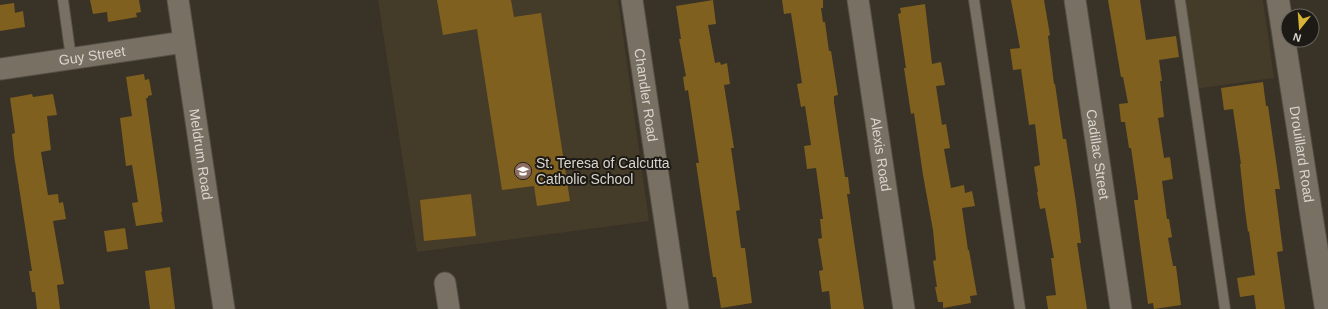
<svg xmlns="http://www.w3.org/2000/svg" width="1328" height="309" font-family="Arial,sans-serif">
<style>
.built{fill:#453b29}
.building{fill:#80601f}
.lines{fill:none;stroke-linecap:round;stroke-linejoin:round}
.service-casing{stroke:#544f45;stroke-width:12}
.minor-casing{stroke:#544f45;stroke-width:23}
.tertiary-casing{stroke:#544f45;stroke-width:24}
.service{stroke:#787063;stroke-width:10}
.minor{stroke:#787063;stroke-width:21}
.tertiary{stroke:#787063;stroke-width:22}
.labels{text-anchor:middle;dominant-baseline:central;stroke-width:4;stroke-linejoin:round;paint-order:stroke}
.street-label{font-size:14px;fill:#dad6cf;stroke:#1d1a15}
.poi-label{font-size:14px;fill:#dad6cf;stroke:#1d1a15;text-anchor:start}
</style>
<rect width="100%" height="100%" fill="#393226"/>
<!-- built -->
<path class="built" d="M378,0H618L649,221L417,252Z
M1174,0H1263L1274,78L1187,90Z"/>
<!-- building -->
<path class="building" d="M90,0H139L141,12L136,13L137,17L108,22L107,12L93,14Z
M437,0H511L514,17L541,13L570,201L537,206L534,186L502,190L477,29L443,35Z
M713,0L716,24L708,25L715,63L720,62L721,65L727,63L730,84L724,85L734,148H731L740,210L736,211L741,248H745L752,303L721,308L716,277H713L696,163H699L693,123L688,90L685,91L683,77L686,76L679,39H681L676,6Z
M782,0H823V8H821L823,22H825L829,51H831L838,95L834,96V102L845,177H848L850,194H847L864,309H831L829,291L822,292L819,271L823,270L818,239L822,238L820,219H823L816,168L807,169L804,146L811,145L805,106L801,107L797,84L802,83L791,13L784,14Z
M1011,0H1044L1050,35L1048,36L1054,84H1055L1063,139H1066L1076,203L1081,243H1077L1087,309H1048L1046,296L1056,295L1051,258H1054L1045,208L1040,209L1037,192H1038L1034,167L1040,165L1035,124L1029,125L1021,69L1013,70L1010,49L1020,48Z
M1108,0H1140L1146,40L1176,36L1179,57L1159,60L1162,81H1160L1164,117L1158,118L1164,158L1170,157L1173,179L1162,181L1167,219H1169L1172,237L1168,238L1173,266H1176L1181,305L1154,309L1153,303L1148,304L1134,200H1138V196L1131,148H1129L1125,122H1121L1119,104L1128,103L1123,77H1121Z
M14,3L15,13L23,11L25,27L0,31V5Z
M925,4L932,64L941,62L945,85L936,86L942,125L946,124L950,148L944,149L951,188L964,185L965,193L972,191L975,206L962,208L968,250H969L977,295L970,296L971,303L943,308V302H938L935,287H937L933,261L936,260L933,230L923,175L914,113L911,114L904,68H906L898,14L901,13L900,8Z
M144,74L145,80L149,79L152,95L148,96V98H146L162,211L161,212L163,222L136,226L132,203L138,202L132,165L126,166L120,118L132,116L126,77Z
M1263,82L1266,106H1268L1280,189H1275L1283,251L1277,252L1285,309H1256L1254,295L1240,297L1237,278L1255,275L1249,231L1248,232L1245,210L1240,164H1241L1233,109L1224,110L1221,88Z
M32,94L33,97L53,94L57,115L47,116L51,150L41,152L48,195L58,194L59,203L63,202L66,219L53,221L64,284L57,285L60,309H37L35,292H32L29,271H32L14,155L12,134L15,133L10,98Z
M471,194L476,236L424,241L420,200Z
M125,228L128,249L107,252L104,231Z
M170,267L175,309H150L145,271Z"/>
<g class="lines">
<defs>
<path id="service" d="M63,0L71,58
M974,0L1020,309
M1180,0L1225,309"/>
<g id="minor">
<path id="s1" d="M178,0L224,309"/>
<path id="s2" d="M632,0L678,309"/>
<path id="s3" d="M858,0L904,309"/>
<path id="s4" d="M1075,0L1121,309"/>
<path id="s5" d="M0,69L184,42"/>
<path d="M445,283L449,309"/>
</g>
<g id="tertiary">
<path id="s6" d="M1278,0L1326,309"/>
</g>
</defs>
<!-- service casing -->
<use href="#service" class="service-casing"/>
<!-- minor casing -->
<use href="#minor" class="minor-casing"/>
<!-- tertiary casing -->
<use href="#tertiary" class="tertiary-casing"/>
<!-- service -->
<use href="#service" class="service"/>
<!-- minor -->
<use href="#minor" class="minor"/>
<!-- tertiary -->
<use href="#tertiary" class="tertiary"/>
</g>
<!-- icons -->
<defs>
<symbol id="school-disc" viewBox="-11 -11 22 22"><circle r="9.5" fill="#8d6e63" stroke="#1d1a15"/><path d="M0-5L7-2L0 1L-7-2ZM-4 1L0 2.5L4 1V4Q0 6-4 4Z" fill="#fff"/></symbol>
</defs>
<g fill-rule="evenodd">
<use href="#school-disc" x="513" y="161" width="20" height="20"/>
</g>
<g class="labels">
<!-- street labels -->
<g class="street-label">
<text stroke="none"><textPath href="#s5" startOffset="93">Guy Street</textPath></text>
<text stroke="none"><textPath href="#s2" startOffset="96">Chandler Road</textPath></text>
<text stroke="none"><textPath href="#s1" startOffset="156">Meldrum Road</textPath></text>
<text stroke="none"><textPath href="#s3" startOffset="156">Alexis Road</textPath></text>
<text stroke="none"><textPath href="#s4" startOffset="156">Cadillac Street</textPath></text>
<text stroke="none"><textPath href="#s6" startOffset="156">Drouillard Road</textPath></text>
</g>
<!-- poi labels -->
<g class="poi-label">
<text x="536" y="163">St. Teresa of Calcutta<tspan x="536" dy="16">Catholic School</tspan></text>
</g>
</g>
<!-- north arrow -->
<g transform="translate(1300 28) rotate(197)"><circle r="19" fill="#1d1a15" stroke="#69655f"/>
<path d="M0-3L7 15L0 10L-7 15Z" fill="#d7b434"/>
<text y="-6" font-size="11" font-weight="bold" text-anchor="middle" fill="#dad6cf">N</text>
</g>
</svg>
